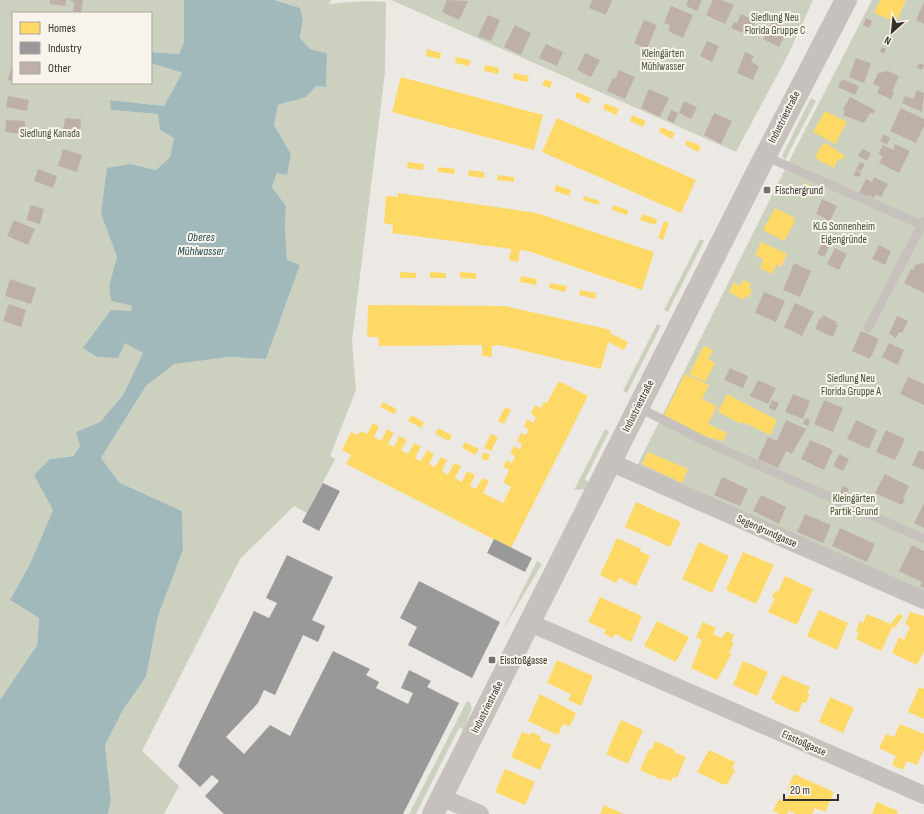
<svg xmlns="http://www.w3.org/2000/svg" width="924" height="814" font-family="'Sofia Sans Condensed',sans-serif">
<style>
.green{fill:#ccd1bf}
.water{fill:#a2b9bb}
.homes{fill:#ffd966}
.industry{fill:#999}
.building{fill:#beb0a8}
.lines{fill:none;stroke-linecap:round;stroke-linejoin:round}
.service{stroke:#c6c1bc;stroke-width:9}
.minor{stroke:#c6c1bc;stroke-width:18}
.tertiary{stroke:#c6c1bc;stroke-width:22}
.poi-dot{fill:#76706c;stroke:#f8f4ec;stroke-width:1.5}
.labels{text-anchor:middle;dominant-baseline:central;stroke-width:4;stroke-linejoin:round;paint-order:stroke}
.park-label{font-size:11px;fill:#425231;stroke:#f8f4ec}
.street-label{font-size:11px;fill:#362f2b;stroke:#f8f4ec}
.poi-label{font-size:11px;fill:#362f2b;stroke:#f8f4ec;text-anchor:start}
.water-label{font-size:12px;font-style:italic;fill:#254b53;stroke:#f8f4ec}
</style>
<rect width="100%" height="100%" fill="#ece9e4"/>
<!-- green -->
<path class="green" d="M0,0H184V42L179,54L151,52V13H13V83H151V63L182,73L164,106L110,100L112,110L158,114L174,138L170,157L156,170L131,164L101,214L117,257L109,285L111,301L132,306L125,342L143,353L123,395L100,422L76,432L80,446L72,456L50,459L53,510L30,564L10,600L39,618L37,645L0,700Z
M274,0H331L329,4C345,2 370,0 386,2L385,72L352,341L356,390L330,456L335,459L307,513L294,506L240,559L142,751L179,786L164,814H108L111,800L105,745L123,710L146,677L158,616L183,550L182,511L120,483L101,458L146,386L174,363L229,357L266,359L300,265L287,260L285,227L286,206L272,187L277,173L291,154L274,125L278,105L306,97L316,86L326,87L327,53L310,49L300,38L303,19L300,8Z
M391,0H813L788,55L736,152Z
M872,0H924V593L637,466L787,165Z
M811,98L816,101L785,160L782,156Z
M700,239L704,241L668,312L664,310Z
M657,324L661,326L627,393L623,391Z
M605,429L609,432L585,479L589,483L586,489L574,490Z
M537,561L542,564L502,631Z
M467,701L470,702L472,708L464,729L459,728L416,814H409Z"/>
<!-- water -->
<path class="water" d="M184,0H274L300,8L303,19L300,38L310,49L327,53L326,87L316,86L306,97L278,105L274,125L291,154L287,175L277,173L272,187L286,206L285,227L287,260L300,265L266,359L229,357L174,364L146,386L101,458L120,483L182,511L183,550L158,616L146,677L123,710L105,745L111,800L108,814H0V700L37,645L39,618L10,600L30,564L53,510L34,475L50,459L73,456L80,446L76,432L100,422L123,395L143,353L125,343L118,358L97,357L83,348L111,310L131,311L132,306L111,301L109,285L117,257L101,214L107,168L131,164L156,170L170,157L174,138L160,130L158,114L111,110L110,100L164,106L182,73L151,63V52L179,54L184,42Z"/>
<!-- homes -->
<path class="homes" d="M880,0H906L896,22L874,13Z
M427,49L441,53L440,59L426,56Z
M456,57L471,60L469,66L455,63Z
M485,65L499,68L498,74L484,71Z
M514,73L529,76L527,82L513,79Z
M401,77L543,115L534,150L392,112Z
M545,79L552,82L550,88L542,85Z
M577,92L591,98L588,104L575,97Z
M605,103L619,109L616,115L603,109Z
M825,111L847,122L835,144L813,132Z
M632,115L646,121L643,127L630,121Z
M557,118L696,180L681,213L542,152Z
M661,127L675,133L672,139L659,132Z
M687,140L701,146L698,152L685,145Z
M826,143L845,156L842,160L838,159L834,168L815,158L822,144L824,145Z
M408,162L424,164L423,170L407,168Z
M438,167L455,169L454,174L438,172Z
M469,170L484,172V178L468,176Z
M498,175L514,177V182L497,180Z
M805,183L816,189L811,197L801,192Z
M556,185L571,190L569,196L554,191Z
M398,193L537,213L654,252L642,290L528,251L520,250L518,262L509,260L511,249L392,233L393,225L384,223L386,196L398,197Z
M584,196L600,201L598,205L583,200Z
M613,205L628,210L627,215L612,210Z
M775,208L795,218L793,221L795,222L784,241L763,230Z
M642,214L657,219L656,225L640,220Z
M664,221L669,223L663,240L658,238Z
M761,242L787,254L781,267L777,264L772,274L760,268L763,259L755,255Z
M400,272L416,273V278H400Z
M430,272L446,273V278H430Z
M460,272L476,273V279L460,278Z
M521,276L537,279L536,285L520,282Z
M743,280L751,284L749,288L752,290L748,298L745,296L743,300L729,292L734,282L740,286Z
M550,283L567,286L565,292L549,288Z
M580,290L596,293L595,299L579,295Z
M368,305L505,306L611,330L610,333L628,342L624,350L608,342L601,369L499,345L492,346V357L482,356V345L379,346L378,337H367Z
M704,346L713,350L708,359L715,363L705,382L689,374Z
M685,374L709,385L702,399L717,406L708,424L727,433L723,441L707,437L664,415Z
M559,381L588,396L511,548L346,464L351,455L342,450L351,432L358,435L360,431L367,434L373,423L379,426L374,437L381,441L387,429L394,433L388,444L394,447L399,436L407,440L401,450L408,454L414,443L421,446L415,458L421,461L427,450L434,454L429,464L435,467L441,457L447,460L442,471L448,475L454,463L461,466L455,478L462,482L467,471L475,475L470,486L476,489L482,478L489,481L483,493L503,503L511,487L503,482L509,470L503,467L507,460L512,463L515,456L510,454L514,446L520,449L522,444L517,441L521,433L526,435L529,430L524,427L527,419L533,423L536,417L531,414L535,405L541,408L544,402L547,403Z
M727,394L777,420L770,435L743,422L741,424L718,412Z
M383,402L397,409L394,414L380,407Z
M505,407L511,410L504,424L498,421Z
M411,415L424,422L421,428L408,421Z
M438,428L452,435L449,441L435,434Z
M491,434L498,437L491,451L484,448Z
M465,442L479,449L475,455L462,448Z
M484,452L490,455L487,461L481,458Z
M648,452L688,469L682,483L642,464Z
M636,502L681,522L670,547L625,527Z
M617,538L641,549L640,551L650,556L636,586L619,578L616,583L600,575Z
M699,542L729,556L712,593L682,579Z
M743,552L774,565L756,604L726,590Z
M785,576L813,589L797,625L768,612L775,599L772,597L776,590L778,592Z
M600,597L642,616L631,642L615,634L613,638L604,634L606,630L588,622Z
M819,610L848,623L837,650L807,636Z
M910,612L924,616V651L917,665L892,653L899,637L904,640L910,627L905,624Z
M867,614L891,624L898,614L903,616L895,628L893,626L881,651L856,639L859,633L856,631L860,621L863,623Z
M657,621L689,637L676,662L644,646Z
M703,622L716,628L713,634L722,638L726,631L734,635L731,642L734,643L729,653L731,655L717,680L691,668L702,640L696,637Z
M557,660L593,676L581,706L568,700L571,694L547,683Z
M743,661L768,672L757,696L733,685Z
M782,675L810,687L807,693L810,694L806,703L803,702L798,713L775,703V701L771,699Z
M919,687L924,689V719L908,712Z
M540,694L576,713L570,726L563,724L558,735L528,721Z
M830,697L854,708L843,733L819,722Z
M621,720L643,730L628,764L606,754Z
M900,724L924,734V750L917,765L907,761L903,770L892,765L896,756L879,748L886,734L894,737Z
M522,732L530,735L532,732L541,737L540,740L551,745L540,770L511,757Z
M655,741L675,750L674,752L686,757L677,778L673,777L671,782L663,778L662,780L640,770L649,749L651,750Z
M709,750L735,762L732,768L735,770L727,785L725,783L724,785L697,772Z
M505,769L535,782L525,805L495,792Z
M794,774L834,792L825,812L815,808L812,814H796L789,811L787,814H780L773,811L779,799L785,802L791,791L787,789Z
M877,802L898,811L897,814H872Z
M604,805L624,814H600Z"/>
<!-- industry -->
<path class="industry" d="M323,483L340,491L319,531L302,522Z
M494,539L532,558L525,572L487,553Z
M287,555L333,577L312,620L325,626L318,642L303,635L275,695L264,690L258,703L226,737L244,754L270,725L290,736L333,651L370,669L366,675L379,682L376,688L408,704L413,693L401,688L409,670L431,681L427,687L459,703L403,814H224L205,796L219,781L212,775L200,787L178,766L254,611L269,618L277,603L266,598Z
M419,581L500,622L472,678L408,645L417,627L400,618Z"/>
<!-- building -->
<path class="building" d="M50,0H66L65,6L50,4Z
M69,0H83L81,13H73L74,2Z
M447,0L468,1L459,20L442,12Z
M592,0H612L606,15L589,8Z
M688,0H702L697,11L686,6Z
M713,0H722L734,5L725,24L706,15Z
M924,2V24L916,20Z
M671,6L693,15L683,38L668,31L670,25L664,23Z
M741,14L756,21L750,36L731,28L734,22L737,23Z
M488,15L500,20L491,41L478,36Z
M866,18L872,21L869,28L863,25Z
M644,20L657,25L647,49L634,43Z
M772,21L788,28L779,47L763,39Z
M515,25L531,33L521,55L504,47Z
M707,41L719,46L712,62L700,56Z
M546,44L563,52L557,66L539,58Z
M882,47L886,49L884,54L880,51Z
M745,52L754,56L751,62L759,66L753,80L737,73Z
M585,53L600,60L591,77L577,70Z
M856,58L871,63L864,83L849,77Z
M919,63L924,65L922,70L917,68Z
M11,69L13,70V81L8,80Z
M619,70L635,77L625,99L607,91L613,78L615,79Z
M888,71L899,76L892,92L894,93L891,99L877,93L880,87L873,84L878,73Z
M842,79L859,86L855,95L838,87Z
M649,89L669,98L660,117L641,108Z
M917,90L924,93L922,112L902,103L905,96L913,99Z
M8,96L29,100L27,111L6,107Z
M850,97L875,110L873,114L870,113L864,123L843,115L845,111L843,109Z
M684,101L697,107L691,119L679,113Z
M901,108L924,119V126L916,143L890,131Z
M671,110L678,113L674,123L667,120Z
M714,113L732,121L721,144L704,135Z
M65,118L81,119L80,134L63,133Z
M6,120L25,121V134L5,132Z
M884,134L890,138L887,145L880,141Z
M895,144L910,151L899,173L879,163L883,156L878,154L883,145L893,150Z
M63,149L82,155L77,172L58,166Z
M862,149L871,153L867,161L858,156Z
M860,162L865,164L861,171L856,169Z
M38,169L57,176L53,188L34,181Z
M856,170L861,173L859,177L853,175Z
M874,177L888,184L881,197L876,194L874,198L867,195L866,197L859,193L866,179L872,182Z
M822,199L837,206L830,221L816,214Z
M31,205L44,209L40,224L26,220Z
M14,220L35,229L28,245L7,236Z
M822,244L829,247L824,257L817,254Z
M879,245L891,251L885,265L872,259Z
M835,248L847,254L839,270L827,264Z
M794,263L811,271L800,297L783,290Z
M924,263V293L904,283L911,269L913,270L915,265Z
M10,279L36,288L31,304L5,296Z
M764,292L785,301L776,322L755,313Z
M795,303L814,312L802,336L784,327Z
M9,304L26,310L21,327L3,321Z
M823,315L837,322L836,324L838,325L833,337L815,329L820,318L822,319Z
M897,316L908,321L902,333L899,332L896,338L889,334Z
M861,331L879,339L870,359L852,351Z
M889,343L904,350L898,365L882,357Z
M730,368L748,376L743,388L724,380Z
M908,377L924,384V405L900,394Z
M758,380L776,388L768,404L750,396Z
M793,394L810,401L803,419L785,412Z
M772,400L779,403L775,411L769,408Z
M824,400L843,408L833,432L814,424Z
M805,418L810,420L808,426L803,424Z
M786,420L806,429L792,454L786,451L778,468L758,459L768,437L777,441Z
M856,420L877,430L869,449L847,439Z
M886,430L905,439L895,460L876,452Z
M810,440L833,450L824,470L801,459Z
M919,450L924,452V470L912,465Z
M839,454L849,459L843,471L833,466Z
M885,474L909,486L903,498L905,499L902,505L875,493Z
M722,477L748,489L740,506L714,495Z
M843,486L849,489L845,497L839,495Z
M761,495L786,507L779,524L753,511Z
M924,503V528L914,523Z
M805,514L831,525L823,543L797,532Z
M840,528L875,544L867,562L832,546Z
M912,545L924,551V588L920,586L922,582L899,571Z"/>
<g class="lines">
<!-- service -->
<path class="service" d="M765,156L924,226
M868,328L924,221
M638,407L704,441L924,539"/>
<!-- minor -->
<path class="minor" d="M610,462L924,600
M530,623L924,795
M441,797L480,814"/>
<!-- tertiary -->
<path class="tertiary" d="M433,814L759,168L846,0"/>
</g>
<!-- markers -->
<g class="poi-dot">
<rect x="763" y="186" width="8" height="8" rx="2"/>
<rect x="488" y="656" width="8" height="8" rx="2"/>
</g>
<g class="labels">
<!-- park labels -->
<g class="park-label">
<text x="775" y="17">Siedlung Neu<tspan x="775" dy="13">Florida Gruppe C</tspan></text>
<text x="663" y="53">Kleingärten<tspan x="663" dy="13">Mühlwasser</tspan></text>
<text x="50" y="133">Siedlung Kanada</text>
<text x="844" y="226">KLG Sonnenheim<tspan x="844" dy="13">Eigengründe</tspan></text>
<text x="851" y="378">Siedlung Neu<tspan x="851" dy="13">Florida Gruppe A</tspan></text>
<text x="854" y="498">Kleingärten<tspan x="854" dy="13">Partik-Grund</tspan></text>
</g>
<!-- street labels -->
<g class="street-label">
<text transform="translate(784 117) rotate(-63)">Industriestraße</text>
<text transform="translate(638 406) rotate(-63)">Industriestraße</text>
<text transform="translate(767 531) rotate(24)">Segengrundgasse</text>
<text transform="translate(487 707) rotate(-63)">Industriestraße</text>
<text transform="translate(804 743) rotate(24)">Eisstoßgasse</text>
</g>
<!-- poi labels -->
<g class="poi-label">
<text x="775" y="190">Fischergrund</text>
<text x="500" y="660">Eisstoßgasse</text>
</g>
<!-- water labels -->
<g class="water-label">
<text x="201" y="237">Oberes<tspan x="201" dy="14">Mühlwasser</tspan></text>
</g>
</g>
<!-- legend -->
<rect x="12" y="12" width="140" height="72" fill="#f8f4ec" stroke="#aaa59f"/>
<rect x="20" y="22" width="20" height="12" fill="#ffd966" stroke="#aaa59f"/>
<text x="48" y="32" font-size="12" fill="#362f2b">Homes</text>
<rect x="20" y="42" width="20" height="12" fill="#999999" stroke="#aaa59f"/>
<text x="48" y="52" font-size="12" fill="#362f2b">Industry</text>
<rect x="20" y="62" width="20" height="12" fill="#beb0a8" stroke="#aaa59f"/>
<text x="48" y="72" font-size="12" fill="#362f2b">Other</text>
<!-- north arrow -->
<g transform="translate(892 32) rotate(207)" stroke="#f8f4ec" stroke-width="3" paint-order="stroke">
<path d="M0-3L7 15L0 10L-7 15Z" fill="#362f2b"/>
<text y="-6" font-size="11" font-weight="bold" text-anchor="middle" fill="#362f2b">N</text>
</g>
<!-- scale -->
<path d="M784 794v6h54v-6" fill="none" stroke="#362f2b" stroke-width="2"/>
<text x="790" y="794" font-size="12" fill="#362f2b" stroke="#f8f4ec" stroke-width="3" paint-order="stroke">20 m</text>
</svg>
